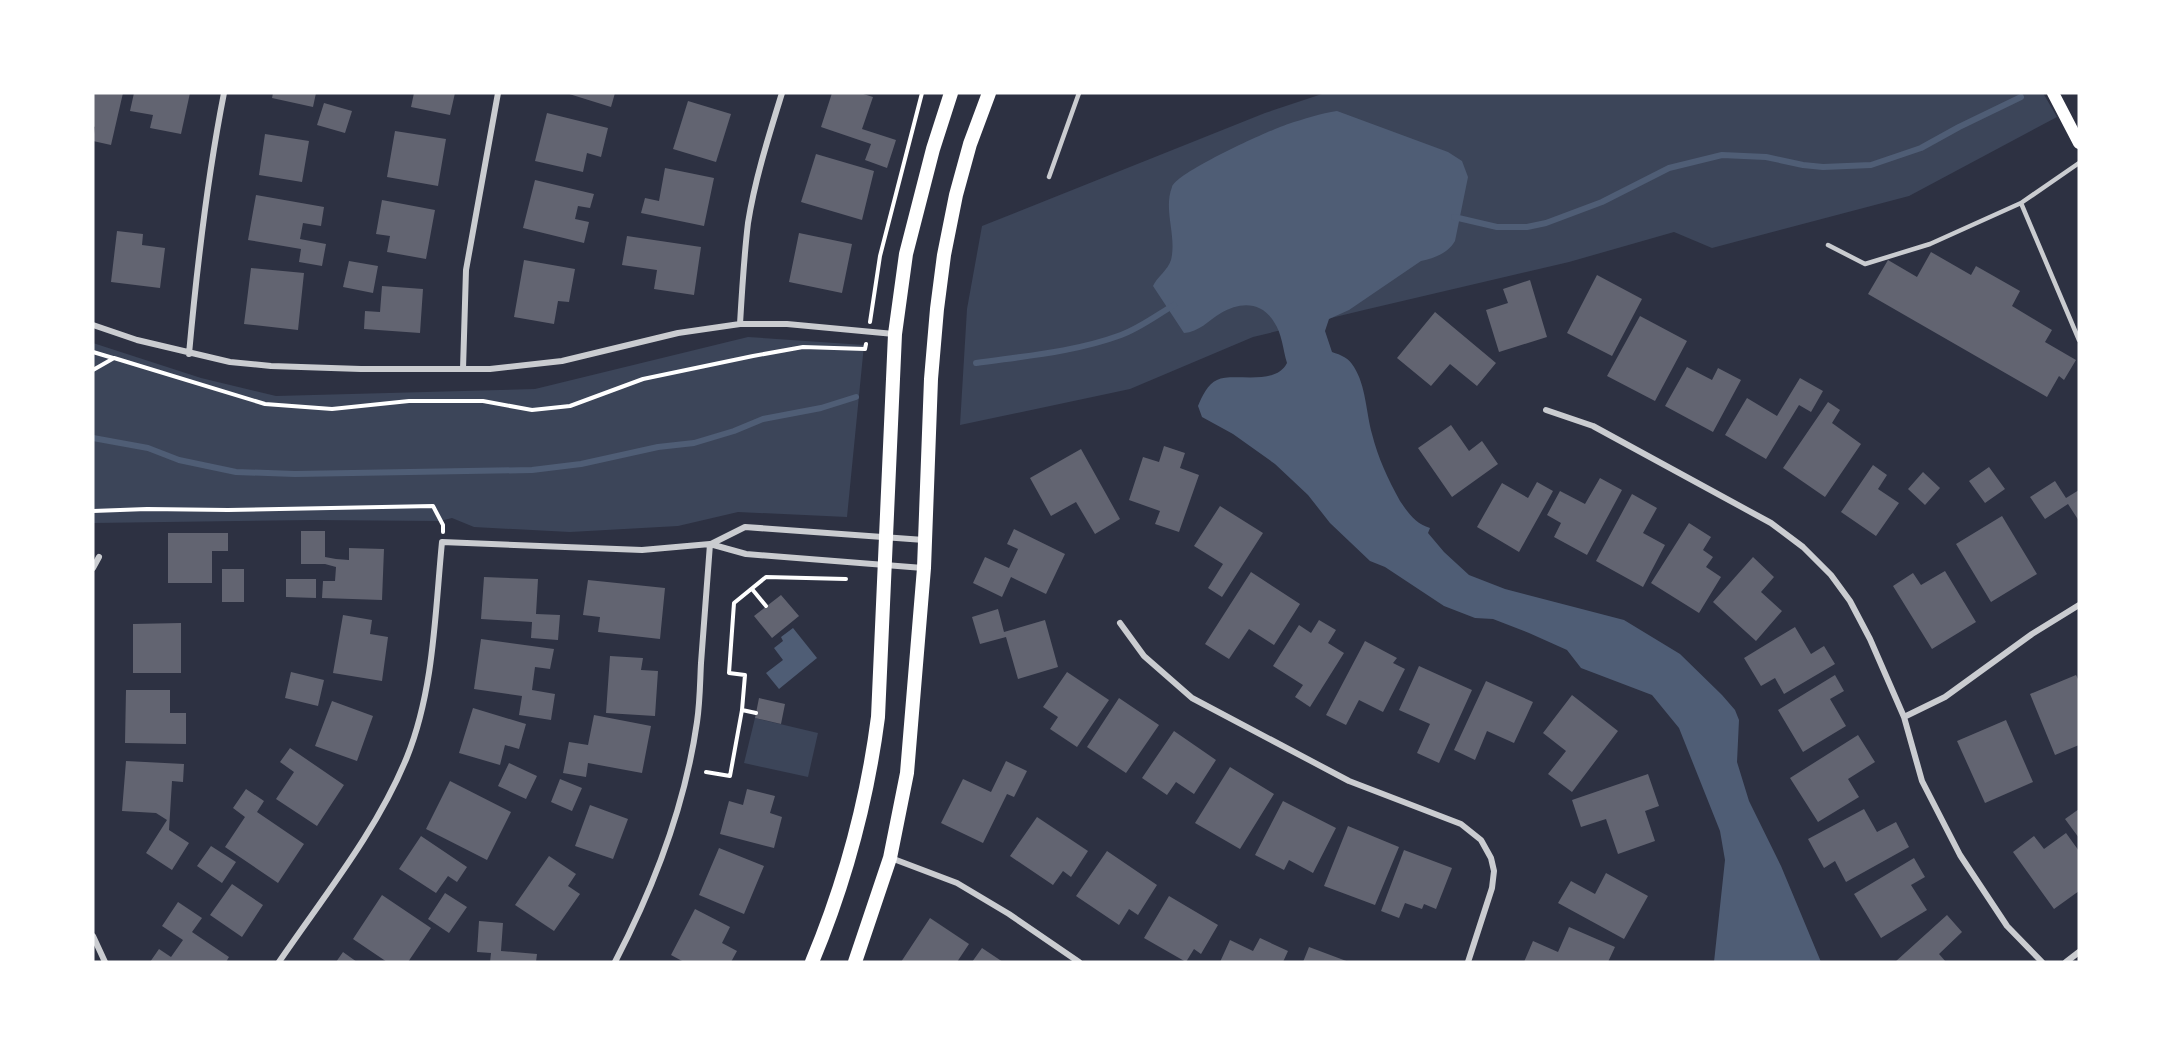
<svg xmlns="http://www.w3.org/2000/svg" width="2172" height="1055" font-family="'DejaVu Sans',sans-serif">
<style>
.green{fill:#3c4559}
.water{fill:#4f5d75}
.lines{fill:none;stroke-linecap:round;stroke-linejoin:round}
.stream{stroke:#4f5d75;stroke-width:6}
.building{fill:#626471}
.path{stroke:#fff;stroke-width:4}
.service{stroke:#caccd0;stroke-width:4.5}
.minor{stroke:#caccd0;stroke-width:6}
.secondary{stroke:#fff;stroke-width:12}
.primary{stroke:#fff;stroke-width:14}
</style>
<rect width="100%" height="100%" fill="#2d3142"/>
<!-- green -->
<path class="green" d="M1325,93H2043L2057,117L1909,196L1712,248L1674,232L1569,262L1364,310L1253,337L1130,389L960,425L967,309L982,226L1265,113Z
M748,337L864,345L847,517L738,512L678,526L570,532L474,527L452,518L440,521L313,520L93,523V343L201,378L276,396L535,389Z
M755,718L818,733L808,777L744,763Z"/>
<!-- water -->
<path class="water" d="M1337,111L1448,152L1462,161L1468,177L1455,241C1448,253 1435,258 1421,261L1349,310L1329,319L1325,331L1332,352C1341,355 1349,358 1354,367C1366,386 1366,412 1372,434C1378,458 1388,479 1400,501C1408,513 1416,524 1430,528L1428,533L1444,552L1469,575L1505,589L1624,620L1680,654L1722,695L1735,710L1739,720L1737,762L1749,801L1781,866L1821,962H1714L1725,860L1720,831L1679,728L1652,695L1581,668L1567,650L1529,633L1493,619L1475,618L1444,606L1385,567L1370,561L1330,523L1308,495L1275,464L1233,434L1202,417L1198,406C1202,396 1208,384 1217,380C1233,372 1275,387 1287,363C1283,350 1282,333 1274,322C1261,301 1240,302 1221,313C1208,321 1199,332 1184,333L1153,286C1157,277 1168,270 1171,260C1177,236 1163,210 1172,187C1177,172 1270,130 1288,124C1304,119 1321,113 1337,111Z
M793,628L817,658L779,689L766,673L783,660L774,648L783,641L781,637Z"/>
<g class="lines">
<!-- stream -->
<path class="stream" d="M1454,217L1497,227H1527L1546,223L1602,202L1669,168L1722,155L1766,157L1803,165L1823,167L1871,165L1921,148L1959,127L2021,97
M976,363C1025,356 1075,352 1121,335C1140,328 1157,315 1174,305
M93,438L148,448L179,460L236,472L295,474L532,470L581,464L658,447L694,443L734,431L763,419L821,408L856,397"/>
</g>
<!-- building -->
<path class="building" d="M93,93H123L111,145L93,141L95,127L93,126Z
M134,93H190L181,134L150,128L153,115L130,111Z
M273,93H316L313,107L272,98Z
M414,93H455L450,115L411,107Z
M566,93H615L611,107Z
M832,93H860L873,97L862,129L896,140L887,168L865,160L871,144L821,127Z
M688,101L731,114L716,162L673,149Z
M324,103L352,111L345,133L317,125Z
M547,113L608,128L601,157L587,153L583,172L535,161Z
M395,131L446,139L438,186L387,177Z
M265,134L309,141L302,182L259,175Z
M816,154L874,171L862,220L801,202Z
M665,168L714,178L704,226L641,213L645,198L659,201Z
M535,180L594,194L590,208L578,206L575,219L589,222L584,243L523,228Z
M256,195L324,207L321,226L303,223L300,239L326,244L322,266L299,262L301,249L248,240Z
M382,200L435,210L426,259L387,252L390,236L376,234Z
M117,231L143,234L142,245L165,248L160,288L111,282Z
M799,233L852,244L842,293L789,282Z
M627,236L701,247L694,295L654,289L657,270L622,265Z
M1931,252L1971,275L1976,266L2020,291L2012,306L2052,330L2045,342L2076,360L2064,380L2059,376L2047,397L1868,294L1888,260L1917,277Z
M524,260L575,269L569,302L558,301L554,324L514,317Z
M349,261L378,266L373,293L343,287Z
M251,268L304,273L298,330L244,324Z
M1597,275L1642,299L1612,356L1567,333Z
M1530,280L1547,337L1499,352L1486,310L1508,303L1503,289Z
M382,286L423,289L420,333L364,329L365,311L380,312Z
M1435,312L1496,363L1477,386L1450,364L1431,386L1397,358Z
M1640,316L1687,341L1655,401L1607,376Z
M1687,367L1712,380L1718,368L1741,380L1713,432L1665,406Z
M1800,378L1823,391L1811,412L1799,405L1766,459L1725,435L1747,398L1777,416Z
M1828,402L1840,410L1832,423L1861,444L1825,497L1783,468Z
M1451,425L1469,451L1482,441L1498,464L1452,497L1418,448Z
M1164,446L1185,453L1180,468L1199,475L1179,532L1155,524L1160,511L1129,500L1143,457L1159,462Z
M1081,449L1120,519L1095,534L1076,502L1051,516L1030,478Z
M1873,465L1887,475L1878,489L1899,503L1876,536L1841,512Z
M1989,467L2005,489L1985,503L1969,481Z
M1923,472L1940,488L1925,505L1908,489Z
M1600,478L1622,490L1587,555L1554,537L1561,523L1547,515L1560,491L1585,504Z
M2055,481L2066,498L2079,490V521L2068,504L2045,519L2030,497Z
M1537,482L1553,491L1519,552L1477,527L1502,483L1528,498Z
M1632,494L1657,508L1643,533L1665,545L1643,587L1596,561Z
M1220,506L1263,533L1222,597L1208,588L1223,564L1194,546Z
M2002,516L2037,574L1991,602L1956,544Z
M1689,523L1711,537L1703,550L1713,557L1706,567L1721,577L1699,613L1651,583Z
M1014,529L1065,554L1046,594L1011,577L1002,597L973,583L985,557L1009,568L1018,549L1007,544Z
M301,531H325V557L336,559L349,560V548L384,549L382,600L322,598L323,581H335L336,567L325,564H301Z
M168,533H228V551H212V583H168Z
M1753,557L1774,577L1761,592L1782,611L1756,641L1713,602Z
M222,569H244V602H222Z
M1945,571L1976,622L1932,649L1893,586L1913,573L1921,585Z
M1251,572L1300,604L1274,645L1249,629L1229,659L1205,644Z
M484,577L538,579L536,614L560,615L558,640L531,638L532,622L481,619Z
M286,579H316V598L286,597Z
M588,580L665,588L660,639L598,632L600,617L583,615Z
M781,595L799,616L772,638L754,616Z
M998,609L1004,632L1045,620L1058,667L1018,679L1006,637L980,644L972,617Z
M343,615L372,620L370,634L388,637L382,681L333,673Z
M1319,620L1336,630L1328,643L1344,653L1310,707L1295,697L1303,685L1273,666L1299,625L1311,633Z
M181,623V673H133V624Z
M1795,627L1811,654L1824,646L1835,664L1784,694L1775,678L1761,686L1744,658Z
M481,639L554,649L550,669L535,667L532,690L555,694L551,720L519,715L522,696L474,689Z
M1365,641L1397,658L1393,663L1405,669L1383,712L1359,700L1346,725L1326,715Z
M610,656L643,658L641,670L658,671L655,716L606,713Z
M1419,666L1472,690L1439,763L1417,753L1430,724L1399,710Z
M291,672L324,680L318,706L285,698Z
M1067,672L1109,700L1077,747L1050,729L1058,717L1043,707Z
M1835,675L1844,691L1830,699L1846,726L1803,752L1778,710Z
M2076,675L2079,681V745L2055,755L2030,694Z
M1486,681L1533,702L1514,743L1487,731L1475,760L1454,750Z
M126,690H170V713H186V744L125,743Z
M1572,695L1618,731L1572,792L1548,774L1566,751L1543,733Z
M759,698L785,704L781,724L755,718Z
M1119,698L1159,725L1126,773L1087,747Z
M332,701L373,716L357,761L315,746Z
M473,708L526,724L519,749L505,745L500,765L459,753Z
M594,715L651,726L642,773L588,763L586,777L563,773L569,742L588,745Z
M2006,720L2033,782L1985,803L1957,741Z
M1174,731L1216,760L1194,794L1176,782L1167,795L1142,778Z
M1858,735L1875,762L1848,779L1859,797L1818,822L1790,778Z
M290,748L344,785L317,826L276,799L294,772L280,762Z
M126,761L184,764L183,782L172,781L169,830L189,843L172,870L146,853L167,820L156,813L122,811Z
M1006,761L1027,771L1014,797L1007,794L983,843L941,823L963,779L991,792Z
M509,763L537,776L526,799L498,786Z
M1230,767L1274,794L1240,849L1195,823Z
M1648,774L1659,806L1645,811L1655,841L1618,854L1606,819L1581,827L1572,800Z
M560,779L582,788L572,811L551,802Z
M450,781L511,812L487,860L426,829Z
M246,789L264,801L257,812L304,844L278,883L225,847L245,817L233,808Z
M747,789L775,796L770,813L782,817L774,848L720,834L729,801L743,805Z
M1283,801L1336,828L1313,873L1289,860L1284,870L1255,855Z
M590,805L628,819L613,859L575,846Z
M1864,809L1877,832L1896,822L1909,847L1846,882L1835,861L1824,868L1808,839Z
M2079,809V838L2065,819Z
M1037,817L1088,851L1071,877L1063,871L1053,885L1010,856Z
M1348,826L1399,847L1375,905L1324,886Z
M2066,833L2079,851V891L2054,909L2013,852L2034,836L2044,849Z
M421,836L467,867L457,882L448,876L436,893L399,869Z
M211,846L236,862L222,883L197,866Z
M719,848L764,866L744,914L699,895Z
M1404,850L1452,868L1436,909L1424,904L1422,909L1405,903L1399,918L1381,911Z
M1107,851L1157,885L1138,915L1129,909L1119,925L1076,896Z
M549,856L576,874L568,886L580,894L554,931L515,905Z
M1914,858L1925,877L1911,885L1927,910L1881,938L1854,894Z
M1606,873L1648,896L1624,939L1558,903L1571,881L1595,894Z
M232,884L263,905L242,937L210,915Z
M445,893L467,907L449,933L428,919Z
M382,895L431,928L408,962H387L353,939Z
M1169,896L1218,925L1201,954L1194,949L1186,962L1144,938Z
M178,902L202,918L192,932L229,957L226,962H150L159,949L171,957L183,940L162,926Z
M695,909L730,927L722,943L737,951L731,962H684L671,955Z
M1947,915L1962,932L1939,954L1946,962H1895Z
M930,918L969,944L957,962H901Z
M479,921L503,923L501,951L537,954L536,962H490L491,953L477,952Z
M1569,927L1615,947L1608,962H1524L1533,941L1558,952Z
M1260,938L1288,951L1283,962H1220L1230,940L1253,951Z
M1309,947L1349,962H1303Z
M982,948L1003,962H972Z
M343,952L357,962H336Z"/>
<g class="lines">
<!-- path -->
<path class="path" d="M870,322L880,256L922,93
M93,352L113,358
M93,370L114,358L265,404L332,409L409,401H483L532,410L570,406L643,379L753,356L803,347L865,349L866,344
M93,511L147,509L228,510L433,506L443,525V532
M752,589L766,606
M742,710L756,713
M706,772L730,776L742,710L745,675L729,673L734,603L766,577L846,579"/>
<!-- service -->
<path class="service" d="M1049,177L1079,93
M2021,203L2079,340
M1828,245L1865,264L1930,244L2021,203L2079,163"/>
<!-- minor -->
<path class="minor" d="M740,324C742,290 744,256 748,223C755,179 769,135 782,93
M93,325L137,340L230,362L271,366L361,369H490L562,361L678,333L740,324H787L894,334
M189,354C197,266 207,179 224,93
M463,369L466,270L498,93
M1546,410L1593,426L1771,523L1803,547L1831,575L1850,601L1870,639L1904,717L1922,781L1960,855L2007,926L2042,962
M711,544L745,527L924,540
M93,568L99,557
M1120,623L1144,656L1192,698L1349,781L1461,824L1481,840L1491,858L1494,871L1492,888L1468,962
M1904,717L1945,697L2032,634L2079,605
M891,858L957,883L1009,914L1079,962
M93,936L105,962
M279,962C324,896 377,831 407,757C434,690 435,613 442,542L642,550L710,544L746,554L923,568
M615,962C654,887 685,806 697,722C700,702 700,682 701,663C704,623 707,584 710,544
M2066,962L2079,952"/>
<!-- secondary -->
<path class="secondary" d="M2053,93L2079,143"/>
<!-- primary -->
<path class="primary" d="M812,962C845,883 867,802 878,717L895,334L906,254L933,149L951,93
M855,962L890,858L907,773L924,568L931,379L937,309L944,255L956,195L970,144L989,93"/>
</g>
<!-- border -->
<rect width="2172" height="1055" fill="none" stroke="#ffffff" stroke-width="189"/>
</svg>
